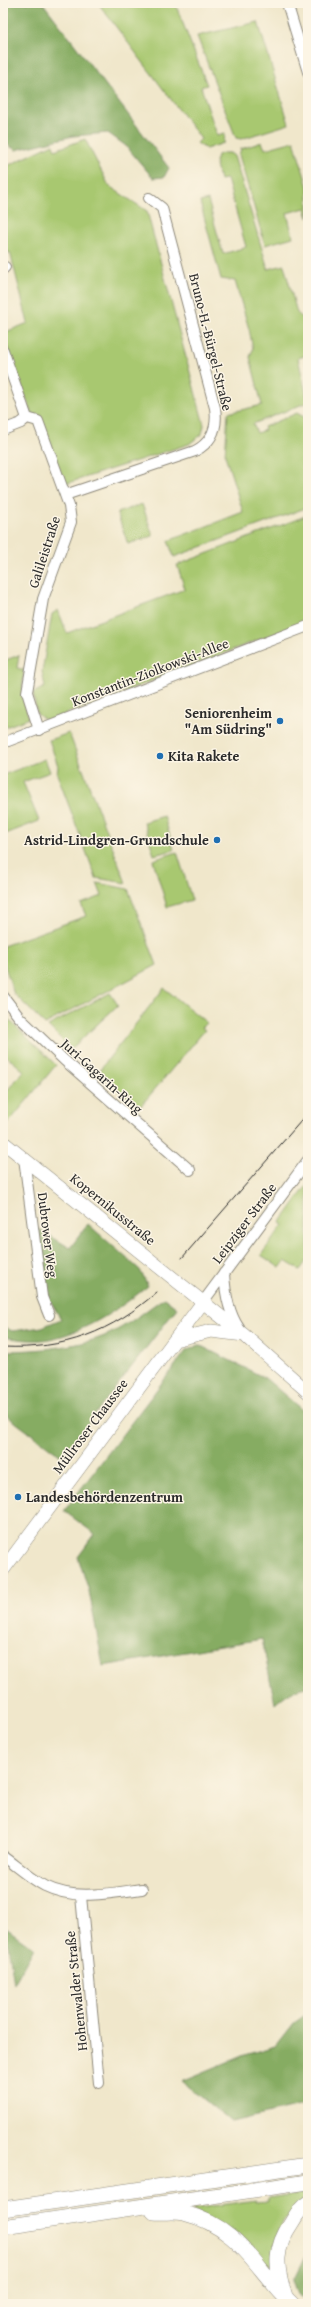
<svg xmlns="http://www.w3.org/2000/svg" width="311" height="2307" font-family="'Gentium Book Plus',serif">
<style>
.green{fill:#a8c870;stroke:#6a7a4e}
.forest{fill:#86ac62;stroke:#586c46}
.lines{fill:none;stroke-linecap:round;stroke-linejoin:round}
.minor-casing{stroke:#8e897b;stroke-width:12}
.major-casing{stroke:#8e897b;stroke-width:14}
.highway-casing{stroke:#8e897b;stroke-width:16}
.minor{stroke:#fff;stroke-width:10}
.major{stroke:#fff;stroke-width:13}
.highway{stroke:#fff;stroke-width:15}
.tram{stroke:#2b2b2b;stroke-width:1}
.poi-dot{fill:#1f6fb2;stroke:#fcf5e5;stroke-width:1.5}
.labels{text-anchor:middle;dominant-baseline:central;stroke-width:3;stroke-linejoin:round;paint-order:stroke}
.street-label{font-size:14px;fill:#2b2b2b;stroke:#fcf5e5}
.poi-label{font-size:14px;font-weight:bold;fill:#2b2b2b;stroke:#fcf5e5;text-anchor:end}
</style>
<rect width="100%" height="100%" fill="#fcf5e5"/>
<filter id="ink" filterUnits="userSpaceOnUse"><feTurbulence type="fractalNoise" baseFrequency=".025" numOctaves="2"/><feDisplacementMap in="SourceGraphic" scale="8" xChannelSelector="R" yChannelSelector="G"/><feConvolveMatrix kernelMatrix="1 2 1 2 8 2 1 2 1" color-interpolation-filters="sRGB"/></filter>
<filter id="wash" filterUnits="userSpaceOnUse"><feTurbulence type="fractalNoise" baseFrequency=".012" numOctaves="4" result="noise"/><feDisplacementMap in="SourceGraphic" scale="16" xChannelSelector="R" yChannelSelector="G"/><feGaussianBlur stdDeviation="0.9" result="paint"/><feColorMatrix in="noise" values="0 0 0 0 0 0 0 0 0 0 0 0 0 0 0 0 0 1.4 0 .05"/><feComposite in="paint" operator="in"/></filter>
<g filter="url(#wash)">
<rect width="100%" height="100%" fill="#f0e7cb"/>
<!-- green -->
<path class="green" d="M98,3H175L207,85L201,87L217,135L225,133L224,143L206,149L197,143L201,139Z
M258,22L289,124L241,139L236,138L197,36Z
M85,139L109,186L147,211L204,425L202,434L189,444L65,484L32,414L3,336V333L28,323L10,252L8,253L3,237V168L53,144L55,150Z
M294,141L308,187V218L305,208L287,213L293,237L265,245L239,155L241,149L262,142L265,149Z
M223,153H230L234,156L268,269L284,265L297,313L307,322L308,355L298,358L308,402L253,424L257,433L265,430L264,427L297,413L304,417L308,423V507L174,557L168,541L243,512L225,455L228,413L262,405L250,357L253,349L249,329L235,281L221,279L200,202L208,200L223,254L246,247L227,179L220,180L215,161L218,155Z
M142,504L153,536L128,544L117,513Z
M308,515V621L47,721L37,714L33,693L45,687L42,672L52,614L58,610L67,633L185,589L177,565Z
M19,655L17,668L24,670L22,695L29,718L3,728V661Z
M69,733L126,883L96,878L57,774L58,766L49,740Z
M45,759L50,772L23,782L39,821L3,835V775Z
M164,816L174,850L154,855L144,822Z
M177,852L192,900L167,907L153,860Z
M97,883L128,889L157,965L45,1024L14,994L3,961V946L86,916L81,904L102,896Z
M164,988L207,1023L202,1028L205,1030L139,1108L98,1072Z
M110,993L118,1005L71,1049L48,1026Z
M4,1015L56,1065L5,1127L3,1125V1095L24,1071L3,1053Z
M308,1184V1259L300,1270L285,1261L280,1268L261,1255L283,1225L280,1223Z
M308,2192V2198C279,2218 274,2236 272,2270L191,2209L256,2200V2202L268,2201V2198Z"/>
<!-- forest -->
<path class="forest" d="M3,3H43L169,168L164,177L153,178L126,146L108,133L73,136L16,150L3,142Z
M88,1224L140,1270L148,1286C119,1309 86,1332 49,1339C35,1342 17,1339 3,1337V1326L12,1331L42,1327L61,1319L49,1299L39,1229L70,1248Z
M164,1298L177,1308L62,1457L3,1413V1351C36,1351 86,1347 115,1331C132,1322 148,1309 164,1298Z
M199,1345L265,1378L308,1415V1687C294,1688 285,1695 275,1704L262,1639L103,1666L89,1591L78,1557L95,1534L64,1511L186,1351Z
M3,1926L34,1948L14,1984L8,1944H3Z
M308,2013V2104L231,2122L182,2081L242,2056L276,2046L294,2023Z
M308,2251V2301L300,2297L294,2280Z"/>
</g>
<g filter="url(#ink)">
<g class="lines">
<defs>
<path id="minor" d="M287,3L308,72
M3,269L5,267
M3,350L27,418
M27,418L38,421L69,506L71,522L43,599L27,692L39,730
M3,430L21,423L27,418
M65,495L195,451C212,442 218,427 215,408L162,208L149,198
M3,743L308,626
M3,996L19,1017L64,1060L190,1170
M24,1158L42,1297L49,1315
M224,1273C225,1292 228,1312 239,1328
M203,1302L308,1160
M3,1856C17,1866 30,1878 45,1886C75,1901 110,1893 142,1889
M81,1896L99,2083"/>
<path id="major" d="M3,1142L244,1335L308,1392
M175,1340L211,1331L244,1335
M3,1570L203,1302"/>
<path id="highway" d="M3,2209L308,2165
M154,2212C163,2213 175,2211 184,2213C242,2228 254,2268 292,2304
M3,2227L308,2182
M285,2296C275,2267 274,2248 292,2222C296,2215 301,2207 308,2203"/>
</defs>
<!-- minor casing -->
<use href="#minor" class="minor-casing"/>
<!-- major casing -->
<use href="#major" class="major-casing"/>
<!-- highway casing -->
<use href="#highway" class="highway-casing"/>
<!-- minor -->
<use href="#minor" class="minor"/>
<!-- major -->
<use href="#major" class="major"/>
<!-- highway -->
<use href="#highway" class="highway"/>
<!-- tram -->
<path class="tram" d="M182,1258L308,1113
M3,1347C65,1350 111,1332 157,1292"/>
</g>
</g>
<!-- markers -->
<g class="poi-dot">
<circle cx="280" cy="721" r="4"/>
<circle cx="160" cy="756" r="4"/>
<circle cx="217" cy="840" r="4"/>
<circle cx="18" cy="1497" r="4"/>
</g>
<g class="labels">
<!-- street labels -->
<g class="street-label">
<text transform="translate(211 342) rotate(76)">Bruno-H.-Bürgel-Straße</text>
<text transform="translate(44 552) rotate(-72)">Galileistraße</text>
<text transform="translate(150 672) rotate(-21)">Konstantin-Ziolkowski-Allee</text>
<text transform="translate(102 1076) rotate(42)">Juri-Gagarin-Ring</text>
<text transform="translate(113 1209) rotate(39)">Kopernikusstraße</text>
<text transform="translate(244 1223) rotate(-53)">Leipziger Straße</text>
<text transform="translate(48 1235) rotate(83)">Dubrower Weg</text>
<text transform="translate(90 1426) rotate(-53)">Müllroser Chaussee</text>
<text transform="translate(76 1991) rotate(-96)">Hohenwalder Straße</text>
</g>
<!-- poi labels -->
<g class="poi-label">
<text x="272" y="713">Seniorenheim<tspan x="272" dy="16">"Am Südring"</tspan></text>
<text x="168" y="756" text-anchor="start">Kita Rakete</text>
<text x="209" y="840">Astrid-Lindgren-Grundschule</text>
<text x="26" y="1497" text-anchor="start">Landesbehördenzentrum</text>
</g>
</g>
<!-- margin -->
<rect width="311" height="2307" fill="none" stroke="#fcf5e5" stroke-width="16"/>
</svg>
